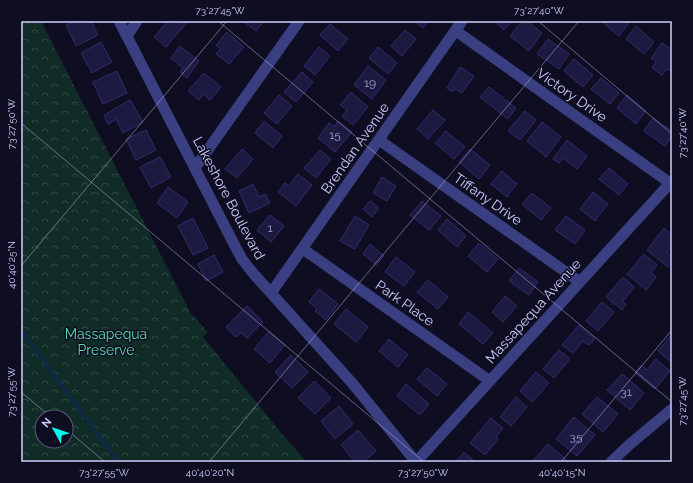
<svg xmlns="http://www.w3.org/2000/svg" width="693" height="483" font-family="Raleway,sans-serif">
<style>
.park{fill:url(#park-crowns);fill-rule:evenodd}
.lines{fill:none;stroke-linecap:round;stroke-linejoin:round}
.stream{stroke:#0d2b46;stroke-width:3.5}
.building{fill:#1d1a42;stroke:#312c6e}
.street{stroke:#393f80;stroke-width:11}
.ticks{fill:none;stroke:#cecffe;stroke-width:1;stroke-opacity:0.45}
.labels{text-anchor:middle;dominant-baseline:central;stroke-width:3;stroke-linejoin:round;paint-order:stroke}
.number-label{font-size:12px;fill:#a2a2cf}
.street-label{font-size:14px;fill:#cecffe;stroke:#0e0d21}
.park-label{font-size:14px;fill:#5bdeac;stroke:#0e0d21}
.neatline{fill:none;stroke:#cecffe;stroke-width:1.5}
.ticks-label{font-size:10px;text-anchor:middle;fill:#cecffe}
</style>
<defs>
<pattern id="park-crowns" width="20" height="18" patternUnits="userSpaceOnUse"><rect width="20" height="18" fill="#112b27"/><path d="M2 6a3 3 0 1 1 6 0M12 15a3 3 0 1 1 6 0" fill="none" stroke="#324947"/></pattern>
</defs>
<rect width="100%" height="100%" fill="#0e0d21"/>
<!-- park -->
<path class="park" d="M21,21H41L190,312L208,332L203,337L283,435L307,462H21ZM42,417H66V441H42Z"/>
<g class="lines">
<!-- stream -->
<path class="stream" d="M21,330L118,462"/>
</g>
<!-- building -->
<path class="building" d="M74,21H91L98,35L76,46L66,25Z
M168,21L187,22L166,47L154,37Z
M243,21H264L256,31Z
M414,21H428L423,28Z
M494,21H512L504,30Z
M522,21H527L542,33L529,51L510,36Z
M601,21H627L629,23L619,36Z
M330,24L348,39L338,51L320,35Z
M636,26L654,42L644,54L626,39Z
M405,30L416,39L402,56L391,46Z
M227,32L244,47L229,64L216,54L221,49L216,45Z
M548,39L569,54L559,69L537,54Z
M101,42L112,62L92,73L81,53Z
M662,43L672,50V71L671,72L667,69L662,75L652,68L656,62L651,58Z
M180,46L199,61L187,78L180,72L183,68L171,58Z
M319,47L330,56L315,75L304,66Z
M378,47L397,63L388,74L369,58Z
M574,59L593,75L583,87L564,71Z
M368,66L386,80L372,99L354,85Z
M460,67L474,76L462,93L455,89L453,92L447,88Z
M117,71L127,93L103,104L93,82Z
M302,72L313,82L296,102L284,92Z
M204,73L221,87L210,100L203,94L199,100L188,91Z
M601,78L619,93L610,104L591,89Z
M489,87L516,108L508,119L480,97Z
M351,92L368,107L353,125L342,116L347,110L340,105Z
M279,95L292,106L277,124L264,113Z
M627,95L646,111L636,124L617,108Z
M130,100L143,122L123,133L116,119L108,124L104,115Z
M433,110L445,120L428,139L417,129Z
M525,111L536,120L520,140L508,131Z
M653,118L672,131V136L665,146L644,131Z
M264,121L282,136L273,148L255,133Z
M338,121L352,132L335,152L318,138L329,123L334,127Z
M542,122L561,137L546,157L527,141Z
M146,130L156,150L136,160L126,139Z
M446,131L465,147L454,159L435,143Z
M567,140L587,156L577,169L563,158L559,163L553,159Z
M242,149L253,159L237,178L225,169Z
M470,149L490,165L479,179L459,162Z
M320,150L331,159L316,178L304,168Z
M160,157L171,177L151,188L140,167Z
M609,168L628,184L619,195L599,179Z
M502,171L517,184L507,197L491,184Z
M298,174L312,185L296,206L278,192L285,183L289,186Z
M382,177L396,186L387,201L373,193Z
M253,184L259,197L265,194L270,203L249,213L239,191Z
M168,187L188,202L177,218L157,203Z
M593,192L608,204L595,221L580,209Z
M532,193L551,208L541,220L522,204Z
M370,201L379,208L372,217L363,209Z
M422,201L441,216L429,230L410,215Z
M270,215L284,226L271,242L257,230Z
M355,216L369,225L355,249L340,241Z
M566,216L585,230L575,244L555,230Z
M193,218L208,248L193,255L178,226Z
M447,219L466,236L457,247L438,230Z
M664,228L672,235V247L667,253L672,257V262L668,267L647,250Z
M479,243L498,259L487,272L468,256Z
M370,244L384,256L376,265L363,254Z
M644,254L657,265L651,273L656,277L646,290L627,274Z
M214,255L223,272L206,281L198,264Z
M396,257L415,272L404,286L385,272Z
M519,268L538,282L529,295L509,281Z
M623,277L634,287L623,301L626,304L622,310L606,297Z
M428,280L448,297L438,309L417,292Z
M319,289L338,304L326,320L315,311L317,309L309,302Z
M505,296L517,306L503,322L492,312Z
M602,302L614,312L598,331L586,321Z
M247,306L263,322L247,338L241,333L236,337L226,327Z
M346,309L368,327L356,342L334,324Z
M468,312L493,333L483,344L459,324Z
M579,325L595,339L589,345L583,341L573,353L562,345Z
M269,331L285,345L270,363L254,349Z
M672,334V363L658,351Z
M389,339L408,355L398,367L379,351Z
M559,350L570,359L554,378L543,369Z
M291,355L308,372L292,388L275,372Z
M656,359L670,371L655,389L635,373L641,365L647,370Z
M427,368L447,384L437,396L417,379Z
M536,372L549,383L532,402L520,391Z
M622,374L644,393L630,410L607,390Z
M314,381L331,398L315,414L298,398Z
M406,384L429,404L420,415L397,396Z
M516,397L527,407L511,426L500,417Z
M597,397L618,414L603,432L582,414Z
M339,406L353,424L335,439L321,421Z
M574,417L595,435L577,456L556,439Z
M491,418L503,428L496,437L498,439L485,455L470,443Z
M358,430L376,451L363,462H355L341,445Z
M548,444L569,462H532Z
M464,452L475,462H456Z"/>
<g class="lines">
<!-- street -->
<path class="street" d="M119,21L236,248L242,259L252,272L353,384L416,462
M456,31L670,183
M127,36L137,21
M379,140L580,282
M195,168L299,21
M303,249L490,381
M271,293L462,21
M416,462L672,181
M611,462L629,445L672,409"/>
</g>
<!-- ticks -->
<path class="ticks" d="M218,21L672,402M538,21L672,134M21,123L424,462M21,266L227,21M21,392L51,417M66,429L105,462M209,462L579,21M561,462L672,330"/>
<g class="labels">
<!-- number labels -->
<g class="number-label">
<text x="370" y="83">19</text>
<text x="335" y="135">15</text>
<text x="270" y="228">1</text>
<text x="626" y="392">31</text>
<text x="576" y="437">35</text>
</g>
<!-- street labels -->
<g class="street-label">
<text transform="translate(572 95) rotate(35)">Victory Drive</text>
<text transform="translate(355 148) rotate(-55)">Brendan Avenue</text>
<text transform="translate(229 198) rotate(62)">Lakeshore Boulevard</text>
<text transform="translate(488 199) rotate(35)">Tiffany Drive</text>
<text transform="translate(405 303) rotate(35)">Park Place</text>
<text transform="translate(533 311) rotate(-48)">Massapequa Avenue</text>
</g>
<!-- park labels -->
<g class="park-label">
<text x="106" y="334">Massapequa<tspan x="106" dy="16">Preserve</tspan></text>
</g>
</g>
<!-- border -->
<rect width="693" height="483" fill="none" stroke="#0e0d21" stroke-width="44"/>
<!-- north arrow -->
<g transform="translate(54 429) rotate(310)"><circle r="19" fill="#0e0d21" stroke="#5b5b79"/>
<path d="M0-3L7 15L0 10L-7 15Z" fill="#03f6ef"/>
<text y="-6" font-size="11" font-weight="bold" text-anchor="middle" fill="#cecffe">N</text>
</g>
<rect x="22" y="22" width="649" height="439" class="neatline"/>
<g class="ticks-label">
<text x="220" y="14">73°27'45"W</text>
<text x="539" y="14">73°27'40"W</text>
<text transform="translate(11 124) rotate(-90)" y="4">73°27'50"W</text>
<text transform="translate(682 133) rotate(-90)" y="4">73°27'40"W</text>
<text transform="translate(11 265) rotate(-90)" y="4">40°40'25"N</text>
<text transform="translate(11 392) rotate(-90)" y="4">73°27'55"W</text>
<text transform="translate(682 401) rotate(-90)" y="4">73°27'45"W</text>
<text x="104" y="476">73°27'55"W</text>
<text x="210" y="476">40°40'20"N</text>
<text x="423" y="476">73°27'50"W</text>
<text x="562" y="476">40°40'15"N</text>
</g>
</svg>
